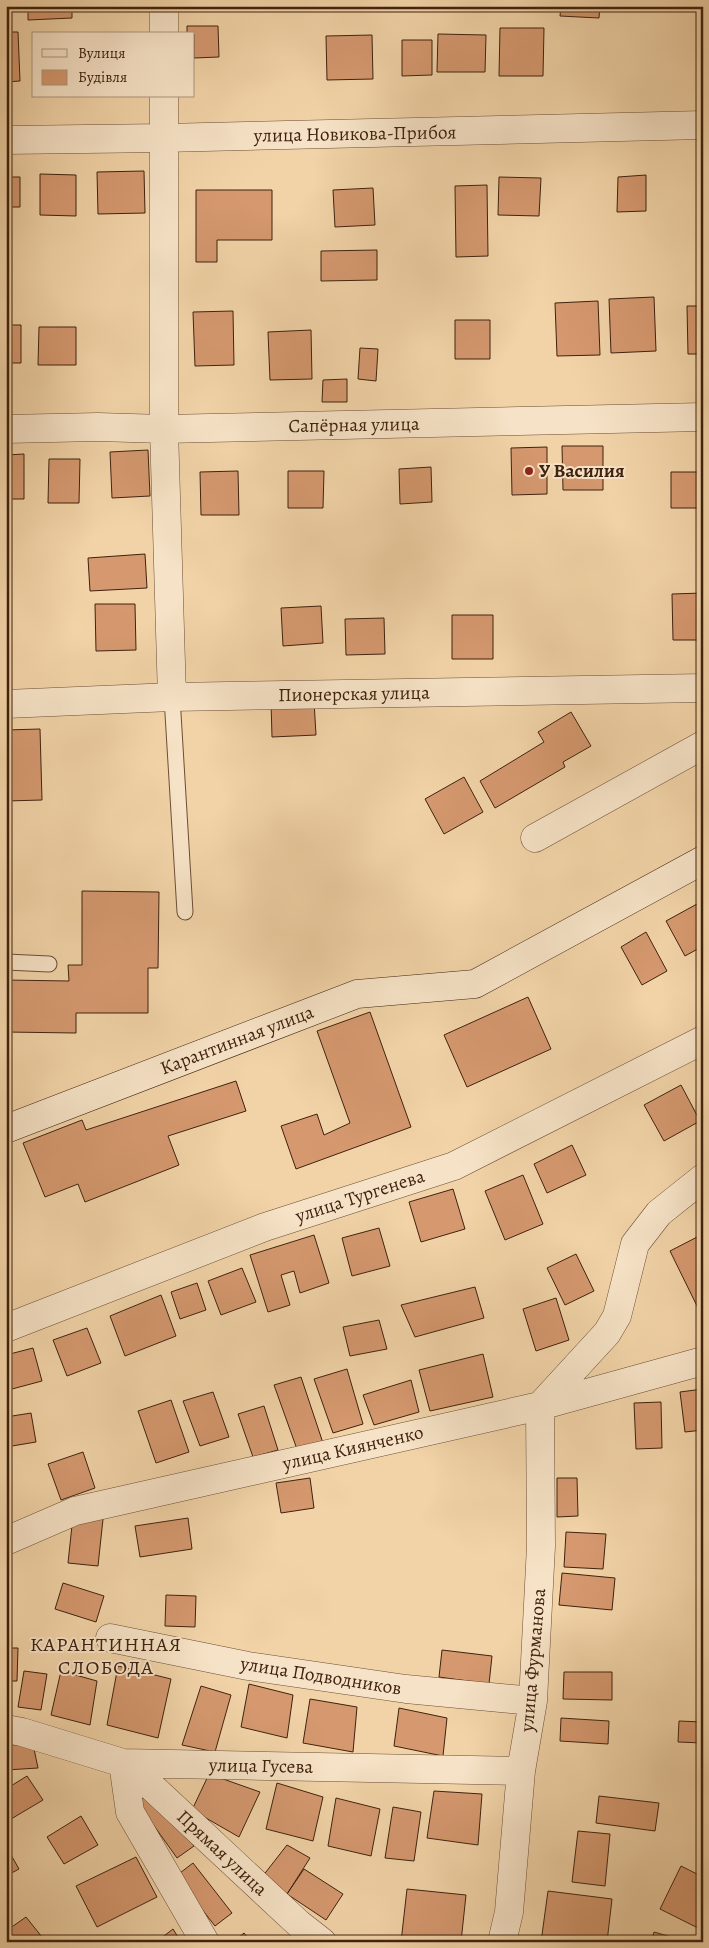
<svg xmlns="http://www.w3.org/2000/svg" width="709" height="1948" font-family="Alegreya,serif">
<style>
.building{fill:#d5986f;stroke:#3f220f}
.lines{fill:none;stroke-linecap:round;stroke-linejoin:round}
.service-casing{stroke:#6c4e35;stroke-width:17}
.minor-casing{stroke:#6c4e35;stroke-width:29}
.secondary-casing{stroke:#3f220f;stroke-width:29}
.service{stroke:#f6e2c6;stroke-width:15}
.minor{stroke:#f6e2c6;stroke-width:28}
.secondary{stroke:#f6e2c6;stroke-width:28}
.poi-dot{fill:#8f2418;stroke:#f6e2c6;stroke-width:2}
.labels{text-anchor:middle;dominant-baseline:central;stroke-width:4;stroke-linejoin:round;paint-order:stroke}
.street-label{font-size:19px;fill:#3f220f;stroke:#f6e2c6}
.poi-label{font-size:19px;font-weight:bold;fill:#3f220f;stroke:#f6e2c6;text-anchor:start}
.neighbourhood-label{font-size:20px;letter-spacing:1px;fill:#3f220f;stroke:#f6e2c6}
</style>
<rect width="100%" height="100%" fill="#f1d3a7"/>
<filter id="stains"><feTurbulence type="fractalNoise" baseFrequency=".004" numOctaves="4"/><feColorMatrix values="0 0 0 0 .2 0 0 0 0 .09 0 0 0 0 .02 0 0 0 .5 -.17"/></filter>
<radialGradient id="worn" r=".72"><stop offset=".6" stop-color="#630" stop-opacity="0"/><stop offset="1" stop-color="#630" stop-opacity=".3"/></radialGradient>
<!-- building -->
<path class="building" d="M28,6H72V18L28,20Z
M561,6H600L599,18L560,16Z
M187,26H218L219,57L194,58V34H187Z
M500,28H544L543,76H499Z
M6,32H18L20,81L6,82Z
M438,34L486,35L485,72H437Z
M372,35L373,79L327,80L326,36Z
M402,40H432V75L402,76Z
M144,171L145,213L98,214L97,172Z
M40,174L76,175V216L40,215Z
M646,175V211L617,212L618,177Z
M6,177H20V207H6Z
M499,177L541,178L539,216L498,215Z
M487,185L488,256L456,257L455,186Z
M373,188L375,225L335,227L333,190Z
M196,190H272V240H217V262H196Z
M377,250V280L321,281V251Z
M654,297L656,351L611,353L609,299Z
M598,301L600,355L557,356L555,303Z
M687,306H703V354H688Z
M233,311L234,365L195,366L193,312Z
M455,320H490V359H455Z
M6,325H21V363H6Z
M39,327H76V365H38Z
M311,330L312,379L270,380L268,332Z
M360,348L378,349L376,381L358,379Z
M347,379V402H322L323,380Z
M562,446H603V490H563Z
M547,447V494L512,495L511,448Z
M148,450L150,496L112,498L110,452Z
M24,454V499H6V455Z
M49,459H80L79,503H48Z
M431,467L432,502L400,504L399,469Z
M238,471L239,515H201L200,472Z
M288,471H324L323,508H288Z
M671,472H703V508H671Z
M145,554L147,588L90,591L88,558Z
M703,593V640H673L672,594Z
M95,604H135L136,650L96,651Z
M321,606L323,643L283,646L281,608Z
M452,615H493V659H452Z
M384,618L385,654L346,655L345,619Z
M314,701L316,735L272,737L271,702Z
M571,712L591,746L563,762L565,767L495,808L480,781L544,742L538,732Z
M40,729L42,800L6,801V730Z
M464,777L483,812L444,834L425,799Z
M82,891L159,892L158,968H148V1013H76V1033L6,1032V980L69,981L68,965H82Z
M697,904L703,914V946L685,956L666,921Z
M646,932L667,971L642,985L621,947Z
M528,997L551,1049L467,1087L444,1035Z
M370,1012L411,1127L296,1169L281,1126L317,1114L324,1135L350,1123L317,1031Z
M236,1081L246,1111L168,1136L179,1165L85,1202L78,1184L45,1197L23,1143L82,1120L86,1130Z
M681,1085L700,1121L664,1141L644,1105Z
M572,1145L586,1175L547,1193L534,1164Z
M523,1175L543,1224L505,1240L485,1191Z
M453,1189L465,1229L421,1242L409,1202Z
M379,1228L390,1266L352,1276L342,1238Z
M703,1234V1306L698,1308L670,1251Z
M314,1235L329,1283L300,1293L294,1271L281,1275L290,1305L268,1312L250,1255Z
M576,1254L594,1291L565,1305L547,1268Z
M242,1268L256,1302L221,1315L208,1281Z
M197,1283L206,1310L180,1319L171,1292Z
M475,1287L484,1318L415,1337L401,1305Z
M161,1295L176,1336L125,1356L110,1316Z
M556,1298L569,1340L536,1351L523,1309Z
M379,1320L387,1349L350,1356L343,1327Z
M87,1328L101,1363L67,1376L53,1340Z
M33,1348L42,1381L12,1389L6,1370V1355Z
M483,1354L493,1397L430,1411L419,1370Z
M347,1369L363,1424L333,1433L314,1379Z
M301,1377L323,1443L298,1452L274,1385Z
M411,1380L419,1412L374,1425L363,1395Z
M703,1389V1430L685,1432L680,1392Z
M213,1392L229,1437L200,1446L183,1401Z
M171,1400L189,1452L156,1463L138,1411Z
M661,1402L662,1448L636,1449L634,1403Z
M264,1406L278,1450L253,1457L238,1414Z
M31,1413L36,1442L6,1447V1417Z
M83,1452L95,1488L61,1500L48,1464Z
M310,1478L314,1508L281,1513L276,1483Z
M557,1478H577L578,1516L557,1517Z
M73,1516L103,1519L98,1566L68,1563Z
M188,1518L192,1549L140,1557L135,1526Z
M566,1532L606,1534L603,1569L564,1567Z
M562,1573L615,1578L612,1610L559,1605Z
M63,1583L104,1596L96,1622L55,1609Z
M166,1595L196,1596L195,1627L165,1626Z
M6,1648H18L17,1681H6Z
M442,1650L492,1656L489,1684L439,1677Z
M118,1666L171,1679L158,1738L107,1725Z
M24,1671L47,1674L41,1710L18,1707Z
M61,1671L97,1681L90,1725L51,1715Z
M564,1672H612V1700L563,1699Z
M249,1684L293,1695L287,1738L241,1727Z
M201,1686L231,1695L215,1752L182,1745Z
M310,1699L357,1707L353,1752L303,1743Z
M399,1708L447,1718L443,1756L394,1746Z
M561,1718L609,1721L608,1744L560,1741Z
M679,1721L703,1722V1743L678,1742Z
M33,1744L38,1768L6,1770V1745Z
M209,1774L260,1792L239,1837L192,1810Z
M27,1776L43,1800L6,1822V1789Z
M277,1783L323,1797L313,1841L266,1829Z
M154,1791L194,1846L177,1858L137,1802Z
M434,1791L482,1794L478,1845L427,1838Z
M599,1796L659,1803L655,1831L596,1823Z
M336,1798L380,1809L371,1856L328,1846Z
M393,1807L421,1812L414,1861L385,1858Z
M81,1816L98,1845L64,1864L47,1837Z
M578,1831L610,1834L605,1886L572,1882Z
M287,1845L310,1858L287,1894L262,1877Z
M6,1846L19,1869L6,1876Z
M136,1857L157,1897L97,1927L76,1886Z
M193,1863L232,1913L215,1926L176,1876Z
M681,1866L703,1877L702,1930L660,1909Z
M304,1869L343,1894L326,1920L287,1894Z
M407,1889L466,1895L461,1942H401Z
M548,1891L612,1899L607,1942H541Z
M26,1917L46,1942H6V1931Z
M173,1929L181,1942H156Z
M654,1932L682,1940V1942H651Z
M244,1933L251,1942H233Z"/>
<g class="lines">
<defs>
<path id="service" d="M172,697L185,912
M6,962L49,964"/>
<path id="minor" d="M164,6V34
M164,96V429L172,697
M6,140L164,138L703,125
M6,429L98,427L164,429L703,417
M6,704L172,697L703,688
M535,838L703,745
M6,1328L265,1227L454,1166L703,1040
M540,1406L607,1333L617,1316L635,1244L659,1213L703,1178
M6,1541L75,1511L540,1406L703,1361
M110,1638L248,1666L406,1689L533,1701
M6,1729L22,1732L123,1763L521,1771
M123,1763L153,1788L299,1924L322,1942
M123,1763L130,1812L205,1942
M502,1942L509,1912L521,1771L533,1701L541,1546L540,1406"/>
<path id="secondary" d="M6,1129L357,994L475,984L703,860"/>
</defs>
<!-- service casing -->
<use href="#service" class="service-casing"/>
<!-- minor casing -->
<use href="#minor" class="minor-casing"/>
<!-- secondary casing -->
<use href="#secondary" class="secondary-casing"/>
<!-- service -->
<use href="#service" class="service"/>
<!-- minor -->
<use href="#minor" class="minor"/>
<!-- secondary -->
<use href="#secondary" class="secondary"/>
</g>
<!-- markers -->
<circle class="poi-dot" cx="529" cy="471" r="5"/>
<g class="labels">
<!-- street labels -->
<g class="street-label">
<text transform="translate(355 134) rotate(-1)">улица Новикова-Прибоя</text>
<text transform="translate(354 425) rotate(-1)">Сапёрная улица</text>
<text transform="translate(354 694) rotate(-1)">Пионерская улица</text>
<text transform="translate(237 1040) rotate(-21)">Карантинная улица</text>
<text transform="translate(360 1196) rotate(-18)">улица Тургенева</text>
<text transform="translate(353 1448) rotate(-13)">улица Киянченко</text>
<text transform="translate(533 1660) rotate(-85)">улица Фурманова</text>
<text transform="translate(321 1676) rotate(9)">улица Подводников</text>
<text transform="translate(261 1766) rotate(1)">улица Гусева</text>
<text transform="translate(222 1853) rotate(43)">Прямая улица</text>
</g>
<!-- poi labels -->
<g class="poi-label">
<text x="539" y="471">У Василия</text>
</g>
<!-- neighbourhood labels -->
<g class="neighbourhood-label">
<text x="106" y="1644">КАРАНТИННАЯ<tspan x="106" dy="23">СЛОБОДА</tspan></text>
</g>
</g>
<!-- margin -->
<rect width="709" height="1948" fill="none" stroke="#f1d3a7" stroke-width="25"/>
<rect x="8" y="8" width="694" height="1933" fill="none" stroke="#3f220f" stroke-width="2.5"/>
<rect x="12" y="12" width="684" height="1923" fill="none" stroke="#3f220f"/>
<!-- legend -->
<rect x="32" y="32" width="162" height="65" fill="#f6e2c6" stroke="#ad957d"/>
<rect x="42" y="49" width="25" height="8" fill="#f6e2c6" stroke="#ad957d"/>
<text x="78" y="58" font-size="15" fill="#3f220f">Вулиця</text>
<rect x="42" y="70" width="25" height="15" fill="#d5986f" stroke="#ad957d"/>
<text x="78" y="82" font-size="15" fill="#3f220f">Будівля</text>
<rect width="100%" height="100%" filter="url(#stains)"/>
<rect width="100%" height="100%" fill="url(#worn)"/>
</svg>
